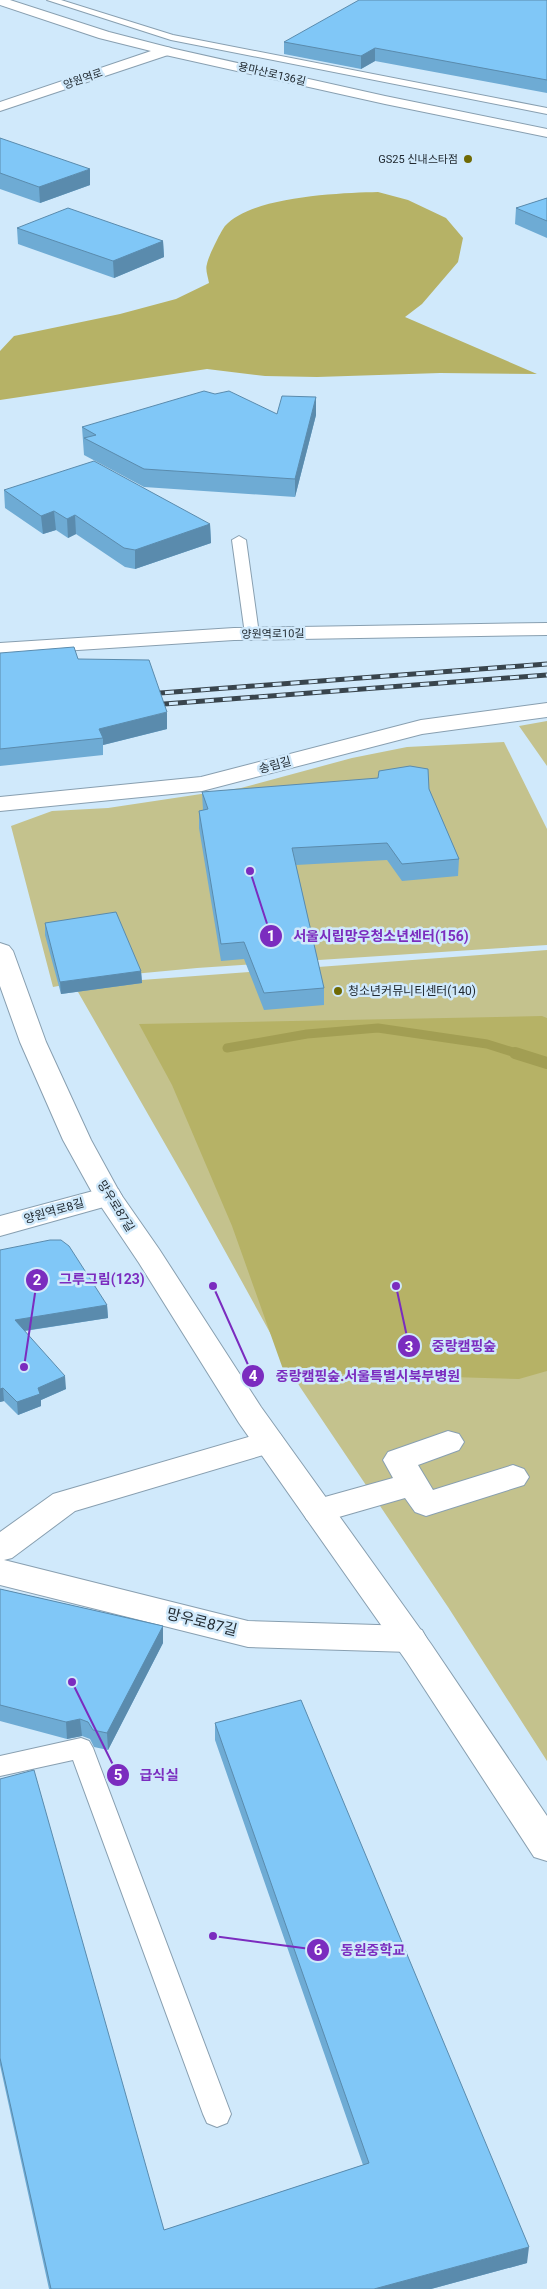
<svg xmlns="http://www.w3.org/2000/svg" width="547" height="2289" font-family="Roboto,'Noto Sans KR',sans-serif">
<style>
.green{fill:#c4c28d}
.forest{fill:#b6b266}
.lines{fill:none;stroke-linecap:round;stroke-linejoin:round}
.stream-far1{stroke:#a29e53;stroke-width:9}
.stream{stroke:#a29e53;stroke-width:12}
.service-casing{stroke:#889fb0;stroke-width:2}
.minor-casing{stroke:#889fb0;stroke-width:2}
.tertiary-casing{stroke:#889fb0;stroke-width:2}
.service{fill:#fff;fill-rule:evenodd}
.minor{fill:#fff;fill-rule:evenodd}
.tertiary{fill:#fff;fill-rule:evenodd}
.rail-casing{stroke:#39454d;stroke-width:5}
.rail{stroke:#d0e9fb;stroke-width:3;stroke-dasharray:9;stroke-linecap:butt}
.wall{fill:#6eabd4}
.shaded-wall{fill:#5a8bad}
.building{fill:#80c7f7;stroke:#5a8bad}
.poi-dot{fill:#6f6a04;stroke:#d0e9fb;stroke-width:2}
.labels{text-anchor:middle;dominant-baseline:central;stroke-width:5;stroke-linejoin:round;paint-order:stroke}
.far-street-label{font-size:11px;fill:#212a31;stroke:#d0e9fb}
.far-poi-label{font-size:11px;fill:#212a31;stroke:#d0e9fb;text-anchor:end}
.street-label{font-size:12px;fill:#212a31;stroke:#d0e9fb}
.poi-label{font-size:12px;fill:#212a31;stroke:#d0e9fb;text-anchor:start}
.near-street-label{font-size:15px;fill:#212a31;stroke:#d0e9fb}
.leader{fill:none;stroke:#7b2cbf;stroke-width:2}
.callout-dot{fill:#7b2cbf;stroke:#d0e9fb;stroke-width:2}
.mark-label{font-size:15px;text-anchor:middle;font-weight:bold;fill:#fff}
.callout-label{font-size:14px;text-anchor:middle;font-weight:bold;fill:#7b2cbf;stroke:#d0e9fb;stroke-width:5;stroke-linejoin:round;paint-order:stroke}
</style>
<rect width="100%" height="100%" fill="#d0e9fb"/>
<!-- green -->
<path class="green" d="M547,721V766L519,726Z
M504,742L547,829V945L197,968L112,976L53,987L11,826L52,811L108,808L241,788L352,758L407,747Z
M547,950V1761L448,1607L300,1387L188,1184L74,985Z"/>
<!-- forest -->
<path class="forest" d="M378,192L408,200L446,218L463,238L458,262L422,304L405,317L537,374L440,373L317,377L265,376L207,369L0,400V351L14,336L120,314L176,299L209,283C208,277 205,269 207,264C208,257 221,231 225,226C252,196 340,193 378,192Z
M542,1016L547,1018V1371L519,1379L284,1372L232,1226L172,1085L139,1024Z"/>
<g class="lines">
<!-- stream-far1 -->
<path class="stream-far1" d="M227,1048L307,1034L378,1028L487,1044L519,1054"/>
<!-- stream -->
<path class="stream" d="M515,1053L547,1063"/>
<defs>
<path id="service" d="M47,0H61L173,35L547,108V114L171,40Z
M239,536L246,540L259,634L252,638L245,634L232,540Z
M81,1738L89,1741L93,1748L231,2114L227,2123L217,2127L207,2123L203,2114L73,1760L0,1776V1756Z"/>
<path id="minor" d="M166,47L385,96L547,129V137L385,104L161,54L159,51L161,48Z
M547,623V635L234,640L0,655V643L234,628Z
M108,1187L118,1189L122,1196L118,1203L0,1236V1216Z
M269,1431L280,1434L285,1442L280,1450L75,1511L12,1558L4,1560L248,1621L410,1626L422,1630L427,1639L422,1648L410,1652L248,1647L0,1585V1532L53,1494Z
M448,1431L459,1434L464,1442L459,1450L418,1465L433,1490L513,1465L524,1469L529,1477L524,1485L426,1516L415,1512L405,1498L318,1523L307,1520L302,1511L307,1502L393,1478L383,1460L388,1452Z"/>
<path id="tertiary" d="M0,0H10L109,32L171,48L173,51L171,54L0,111V102L151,51L99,38L0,5Z
M547,703V717L422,734L202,791L0,811V797L201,777L421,720Z
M0,943L9,946L13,951L46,1042L91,1140L120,1193L159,1249L261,1407L431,1644L547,1816V1861L534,1857L407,1662L239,1423L139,1263L94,1196L63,1140L20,1042L0,986Z"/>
</defs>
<!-- service casing -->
<use href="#service" class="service-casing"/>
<!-- minor casing -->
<use href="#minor" class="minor-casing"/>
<!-- tertiary casing -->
<use href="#tertiary" class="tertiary-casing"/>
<!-- service -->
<use href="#service" class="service"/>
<!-- minor -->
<use href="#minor" class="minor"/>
<!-- tertiary -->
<use href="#tertiary" class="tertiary"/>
<defs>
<path id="rail" d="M147,694L547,664
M151,705L547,675"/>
</defs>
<!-- rail casing -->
<use href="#rail" class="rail-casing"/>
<!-- rail -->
<use href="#rail" class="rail"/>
</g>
<!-- wall -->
<path class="wall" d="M547,0V93L375,61L361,69L284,54V42Z
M0,138L90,185L40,203L0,189Z
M547,198V238L515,224L516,208Z
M17,228L163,241L164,257L114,278L18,244Z
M316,397V415L295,497L144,487L84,455L82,427L277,414Z
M4,490L210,524L211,543L135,569L125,567L76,534L68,538L56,530L43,534L5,508Z
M0,653L78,659L167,729L103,745V755L0,766Z
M429,789L459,859L458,876L402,881L387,860L296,865L324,988V1005L264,1010L244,959L221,961L199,828V811L203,810L202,792Z
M45,923L141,971L142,983L61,994L45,935Z
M0,1250L107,1305L108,1318L25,1331L66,1389L41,1400V1406L18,1415L4,1401L0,1402Z
M0,1589L163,1626V1643L108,1750L94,1747L90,1739L82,1736L67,1739L0,1721Z
M215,1723L527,2263L431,2289H49L0,2065V1779L164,2230L363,2165L215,1740Z"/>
<!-- shaded-wall -->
<path class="shaded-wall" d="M375,48V61L361,69V56Z
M90,169V185L40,203L39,187Z
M163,241L164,257L114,278L113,261Z
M316,397V415L295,497V479Z
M54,511L56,530L43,534L41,516Z
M75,515L76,534L68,538L67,519Z
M210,524L211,543L135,569V550Z
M167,712V729L103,745V738L99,729Z
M141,971L142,983L61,994L60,982Z
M107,1305L108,1318L16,1332L15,1320Z
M65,1376L66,1389L41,1400V1406L18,1415L17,1402L38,1388Z
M3,1388L4,1401L0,1402V1389Z
M163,1626V1643L108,1750L107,1733Z
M80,1719L82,1736L67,1739L66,1722Z
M529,2247L527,2263L431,2289H374Z"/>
<!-- building -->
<path class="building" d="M359,0H547V80L375,48L361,56L284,42Z
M0,138L90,169L39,187L0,173Z
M547,198V221L516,208Z
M68,208L163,241L113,261L17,228Z
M204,391L215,394L229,391L277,414L282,396L316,397L295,479L144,469L84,438L96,435L82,427Z
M94,461L210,524L135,550L124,548L75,515L67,519L54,511L41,516L4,490Z
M74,647L78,659L149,660L167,712L99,729L103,738L0,749V653Z
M410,766L428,769L429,789L459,859L402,864L387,843L292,848L324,988L264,993L244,942L221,944L199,811L208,809L202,792L378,778L379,771Z
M116,912L141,971L60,982L45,923Z
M50,1240H61L69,1246L107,1305L15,1320L65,1376L38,1388L40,1394L17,1402L3,1388L0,1389V1250Z
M0,1589L163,1626L107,1733L93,1730L88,1722L80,1719L66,1722L0,1705Z
M301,1700L529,2247L374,2289H51L0,2058V1779L34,1770L164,2230L369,2163L215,1723Z"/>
<!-- markers -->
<g class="poi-dot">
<circle cx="468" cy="159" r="5"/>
<circle cx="338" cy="991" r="5"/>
</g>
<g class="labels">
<!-- far-street labels -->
<g class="far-street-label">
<text transform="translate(272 74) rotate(13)">용마산로136길</text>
<text transform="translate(83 79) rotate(-19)">양원역로</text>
<text transform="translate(273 634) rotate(-1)">양원역로10길</text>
</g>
<!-- far-poi labels -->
<g class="far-poi-label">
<text x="458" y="159">GS25 신내스타점</text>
</g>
<!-- street labels -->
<g class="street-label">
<text transform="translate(275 765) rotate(-15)">송림길</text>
<text transform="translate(116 1206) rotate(58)">망우로87길</text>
<text transform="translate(54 1211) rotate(-16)">양원역로8길</text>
</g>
<!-- poi labels -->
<g class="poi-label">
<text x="348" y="991">청소년커뮤니티센터(140)</text>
</g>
<!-- near-street labels -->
<g class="near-street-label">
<text transform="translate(202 1622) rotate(14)">망우로87길</text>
</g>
</g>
<!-- callouts -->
<path class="leader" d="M250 871L271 936M24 1367L37 1280M396 1286L409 1346M213 1286L253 1376M72 1682L118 1775M213 1936L318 1950"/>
<g class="callout-dot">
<circle cx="250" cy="871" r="5"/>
<circle cx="24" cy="1367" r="5"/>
<circle cx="396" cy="1286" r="5"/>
<circle cx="213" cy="1286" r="5"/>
<circle cx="72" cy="1682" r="5"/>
<circle cx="213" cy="1936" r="5"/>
<circle cx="271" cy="936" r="12"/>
<circle cx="37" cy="1280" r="12"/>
<circle cx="409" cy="1346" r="12"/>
<circle cx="253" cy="1376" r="12"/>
<circle cx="118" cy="1775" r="12"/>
<circle cx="318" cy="1950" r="12"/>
</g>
<g class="mark-label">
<text x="271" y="941">1</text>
<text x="37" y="1285">2</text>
<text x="409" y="1352">3</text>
<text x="253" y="1381">4</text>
<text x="118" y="1780">5</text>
<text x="318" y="1955">6</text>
</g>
<g class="callout-label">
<text x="381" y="941">서울시립망우청소년센터(156)</text>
<text x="102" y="1284">그루그림(123)</text>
<text x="464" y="1351">중랑캠핑숲</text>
<text x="368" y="1381">중랑캠핑숲.서울특별시북부병원</text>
<text x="159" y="1780">급식실</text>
<text x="373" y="1955">동원중학교</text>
</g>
</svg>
